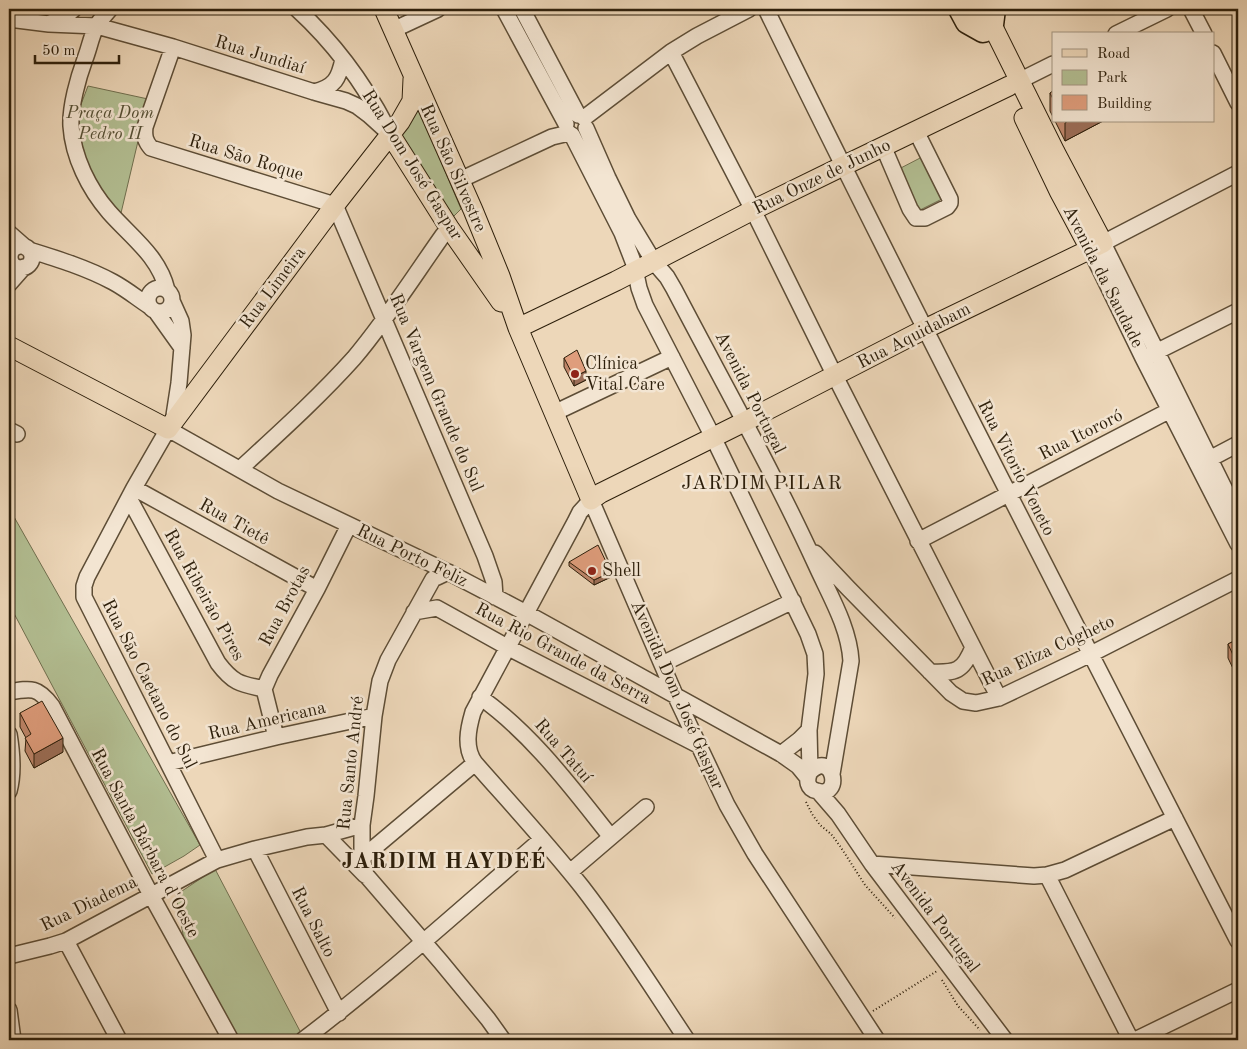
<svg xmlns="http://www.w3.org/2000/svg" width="1247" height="1049" font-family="'Old Standard TT',serif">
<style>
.green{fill:#b3bf93;stroke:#706f4f}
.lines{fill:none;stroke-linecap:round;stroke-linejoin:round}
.minor-casing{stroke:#5d4d36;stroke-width:18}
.major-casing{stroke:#2d1f0b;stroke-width:21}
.highway-casing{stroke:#2d1f0b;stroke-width:25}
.path{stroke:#2d1f0b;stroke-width:2;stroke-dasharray:1 2.5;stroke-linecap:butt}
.minor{stroke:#f3e5d2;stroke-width:15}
.major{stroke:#edd7b9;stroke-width:19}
.highway{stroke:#edd7b9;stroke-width:22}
.wall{fill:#c0876b;stroke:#2d1f0b}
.shaded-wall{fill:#9c6e57;stroke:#2d1f0b}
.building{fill:#df9d7c;stroke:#2d1f0b}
.poi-dot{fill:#8f2418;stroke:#f3e5d2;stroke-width:2}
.labels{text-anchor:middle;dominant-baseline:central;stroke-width:5;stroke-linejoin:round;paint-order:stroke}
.street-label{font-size:18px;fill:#2d1f0b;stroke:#f3e5d2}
.park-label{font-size:18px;font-style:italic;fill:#554f34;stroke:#f3e5d2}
.poi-label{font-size:18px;fill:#2d1f0b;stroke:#f3e5d2;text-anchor:start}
.quarter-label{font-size:20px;letter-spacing:1px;fill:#2d1f0b;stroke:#f3e5d2}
.district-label{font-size:22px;font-weight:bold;letter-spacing:1px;fill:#2d1f0b;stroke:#f3e5d2}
</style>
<rect width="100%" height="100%" fill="#edd7b9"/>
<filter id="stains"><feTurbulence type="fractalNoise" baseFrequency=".004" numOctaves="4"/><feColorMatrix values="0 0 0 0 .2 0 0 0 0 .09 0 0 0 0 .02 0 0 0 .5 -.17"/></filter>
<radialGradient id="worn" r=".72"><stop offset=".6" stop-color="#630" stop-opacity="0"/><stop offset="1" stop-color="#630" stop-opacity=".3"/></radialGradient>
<!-- green -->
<path class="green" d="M88,86L148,99L121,213L94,187L75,120Z
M416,102L461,209L451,219L396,132Z
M922,157L944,198L918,211L897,170Z
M9,508L200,845L184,856L152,874L9,604Z
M215,869L301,1033L290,1040H237L184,940L176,895Z"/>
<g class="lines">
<defs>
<path id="minor" d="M110,9C105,15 99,21 96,27C91,37 89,49 85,59C78,78 70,107 71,126C73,157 89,189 109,212C131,237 159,256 167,290
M297,9C333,42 363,82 386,126
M504,9L566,124
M522,9L578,115
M766,9C919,322 1079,631 1238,941
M1191,9L1204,34
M9,19L49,24L97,26L173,47L314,92L346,101L357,106L369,115L390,134
M50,23L65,17L74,9
M393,30L438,9
M1116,34L1167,9
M173,47L145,127C144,136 145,141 151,148L335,205L485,556L494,582L495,597
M671,52L753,210L835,376L999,698
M1213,53L1238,103
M1019,81L1053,64
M314,92C335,87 339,78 343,59
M584,118L671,52L697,36L749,9
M586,128L608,178L628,219L654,262L667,277L674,289C722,381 773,471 816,565C830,596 849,627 851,661L832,774
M572,135L622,233L634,264L639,288L645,305L713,437L808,634L815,654L816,674L809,730L810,772C806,780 807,789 817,791C843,799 834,749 810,772
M883,146L910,209L916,218H925L947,207L950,203V199L916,131
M1238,173L1103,243L1238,516
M460,180L552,137L569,133
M9,233L25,247
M10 257a11 11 0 1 1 22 0a11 11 0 1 1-22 0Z
M1090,249L1143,358L1238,544
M29,250C58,259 87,268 113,282C126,289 137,298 149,306
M9,284L24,267
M148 300a12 12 0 1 1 24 0a12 12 0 1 1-24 0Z
M172,301L181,321L183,335L179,383L173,422
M157,313L182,348
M1148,356L1238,311
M554,413L672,357
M9,430L17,434
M1202,463L1238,444
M240,469C279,433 319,397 354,358C387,319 414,276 443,235L450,229
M134,488L317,589
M129,498L218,663C233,683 240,684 264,689
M918,541L1178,406
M815,553L848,588L951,693L963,701L976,703L999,698L1091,654L1238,579
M448,572L433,579L388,660L380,681L374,716L366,796L362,825V858L366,875L441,962L488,1019L503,1040
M414,612L437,608L507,647L698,745
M662,664L793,601
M930,672C956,673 963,672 973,647
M9,692C32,688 38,687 52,706L151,895L231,1040
M480,697C533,735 571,787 611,837
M9,734C12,752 14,773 9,791
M276,737L264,689L270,675L317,589L349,525
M781,754L799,740L809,730
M168,763L276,737L374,716
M819,792L838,814L872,864L1005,1040
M326,835L365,875
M255,849L339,1013
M362,858L475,763
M217,860L84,597V586L87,577L134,488L168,429L278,491L448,572L526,613L781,754L798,766L807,777
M872,864L1034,876L1047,875L1065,870L1175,818
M570,872L646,807
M1047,875L1131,1040
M66,941L119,1040
M9,956L50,946L66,941L217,860L255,849L307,837L326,835L362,825
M9,1010L13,1040
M303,1040C386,977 463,907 542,839
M687,1040C653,989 620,936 582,887C548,844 511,804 475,763C464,748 468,729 473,712L575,522L580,512L591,500L676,697L727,805L755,854L877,1040
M1135,1040L1238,990"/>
<path id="major" d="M384,9L473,210L500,276L518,328L591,500L601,493L744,422L925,329L1103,243L1055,152L986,13
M1024,118L1059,191L1090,249
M390,134L450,229L501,302
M518,328L616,281L753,210L843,166L1009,86
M9,346L168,429L335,205L400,122L412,101L413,79"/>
<path id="highway" d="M960,9L967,22L983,31
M992,25L994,9"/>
</defs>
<!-- minor casing -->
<use href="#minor" class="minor-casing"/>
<!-- major casing -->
<use href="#major" class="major-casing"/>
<!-- highway casing -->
<use href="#highway" class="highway-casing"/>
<!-- path -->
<path class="path" d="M806,802L812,814L820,825L831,834L840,846L865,885L895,918
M942,980L958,1006L980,1030
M873,1011L937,971"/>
<!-- minor -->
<use href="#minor" class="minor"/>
<!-- major -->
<use href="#major" class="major"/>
<!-- highway -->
<use href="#highway" class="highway"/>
</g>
<!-- wall -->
<path class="wall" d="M1053,91V117L1050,111V93Z
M1055,121H1103L1065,141Z
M564,358L586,380L574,386L564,367Z
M569,562L611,577L594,585L569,566Z
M1238,639V679L1228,658V644Z
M20,713L63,752L34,768L25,751L26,738L20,727Z"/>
<!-- shaded-wall -->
<path class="shaded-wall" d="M1068,121H1103L1065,141V123Z
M586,371V380L574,386V377Z
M611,572V577L594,585V580Z
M63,738V752L34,768V754Z"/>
<!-- building -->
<path class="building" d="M1053,91V99L1050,93Z
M577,350L586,371L574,377L564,358Z
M598,545L611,572L594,580L569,562Z
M1238,639V666L1228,644Z
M42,701L63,738L34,754L25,738L31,734L20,713Z"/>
<!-- markers -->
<g class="poi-dot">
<circle cx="575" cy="374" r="5"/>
<circle cx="592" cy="571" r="5"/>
</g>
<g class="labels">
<!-- street labels -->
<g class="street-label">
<text transform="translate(260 55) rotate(17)">Rua Jundiaí</text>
<text transform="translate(246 158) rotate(17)">Rua São Roque</text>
<text transform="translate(412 165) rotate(58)">Rua Dom José Gaspar</text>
<text transform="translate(453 168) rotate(66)">Rua São Silvestre</text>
<text transform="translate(822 177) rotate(-26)">Rua Onze de Junho</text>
<text transform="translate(1103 277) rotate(63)">Avenida da Saudade</text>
<text transform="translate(273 288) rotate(-53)">Rua Limeira</text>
<text transform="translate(914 336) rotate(-27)">Rua Aquidabam</text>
<text transform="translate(436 393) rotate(67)">Rua Vargem Grande do Sul</text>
<text transform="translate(750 393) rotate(63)">Avenida Portugal</text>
<text transform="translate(1081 435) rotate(-27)">Rua Itororó</text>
<text transform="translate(1016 468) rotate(63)">Rua Vitorio Veneto</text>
<text transform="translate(234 522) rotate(29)">Rua Tietê</text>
<text transform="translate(412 556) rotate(26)">Rua Porto Feliz</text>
<text transform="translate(204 595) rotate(61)">Rua Ribeirão Pires</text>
<text transform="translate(285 606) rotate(-62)">Rua Brotas</text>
<text transform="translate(1048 651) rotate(-25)">Rua Eliza Cogheto</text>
<text transform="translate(563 654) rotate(28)">Rua Rio Grande da Serra</text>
<text transform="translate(149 684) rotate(63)">Rua São Caetano do Sul</text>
<text transform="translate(677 695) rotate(66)">Avenida Dom José Gaspar</text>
<text transform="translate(267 721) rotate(-13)">Rua Americana</text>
<text transform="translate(563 751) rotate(49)">Rua Tatuí</text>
<text transform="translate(351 763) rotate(-84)">Rua Santo André</text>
<text transform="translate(145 843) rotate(62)">Rua Santa Bárbara d'Oeste</text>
<text transform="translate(89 904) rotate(-26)">Rua Diadema</text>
<text transform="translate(935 917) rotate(53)">Avenida Portugal</text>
<text transform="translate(313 922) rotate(63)">Rua Salto</text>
</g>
<!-- park labels -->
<g class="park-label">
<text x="110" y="113">Praça Dom<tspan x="110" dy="21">Pedro II</tspan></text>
</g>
<!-- poi labels -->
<g class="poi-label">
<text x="585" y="364">Clínica<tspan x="585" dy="21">Vital Care</tspan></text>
<text x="602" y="571">Shell</text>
</g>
<!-- quarter labels -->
<g class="quarter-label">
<text x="762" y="484">JARDIM PILAR</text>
</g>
<!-- district labels -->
<g class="district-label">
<text x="444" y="862">JARDIM HAYDEÉ</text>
</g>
</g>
<!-- margin -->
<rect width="1247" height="1049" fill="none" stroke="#edd7b9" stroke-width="30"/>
<rect x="10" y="10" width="1227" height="1029" fill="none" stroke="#2d1f0b" stroke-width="2.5"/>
<rect x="15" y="15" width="1217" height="1019" fill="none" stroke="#2d1f0b"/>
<!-- legend -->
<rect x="1052" y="32" width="162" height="90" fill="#f3e5d2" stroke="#a49682"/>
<rect x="1062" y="49" width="25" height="8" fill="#edd7b9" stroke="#a49682"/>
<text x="1097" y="58" font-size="15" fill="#2d1f0b">Road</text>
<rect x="1062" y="70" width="25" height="15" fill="#b3bf93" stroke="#a49682"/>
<text x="1097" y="82" font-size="15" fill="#2d1f0b">Park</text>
<rect x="1062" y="95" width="25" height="15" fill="#df9d7c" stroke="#a49682"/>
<text x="1097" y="108" font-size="15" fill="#2d1f0b">Building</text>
<!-- scale -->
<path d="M35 55v8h84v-8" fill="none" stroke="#2d1f0b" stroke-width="2.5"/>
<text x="42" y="55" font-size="15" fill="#2d1f0b" stroke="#f3e5d2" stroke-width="4" paint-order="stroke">50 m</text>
<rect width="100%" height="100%" filter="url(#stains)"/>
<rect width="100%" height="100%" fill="url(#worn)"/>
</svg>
